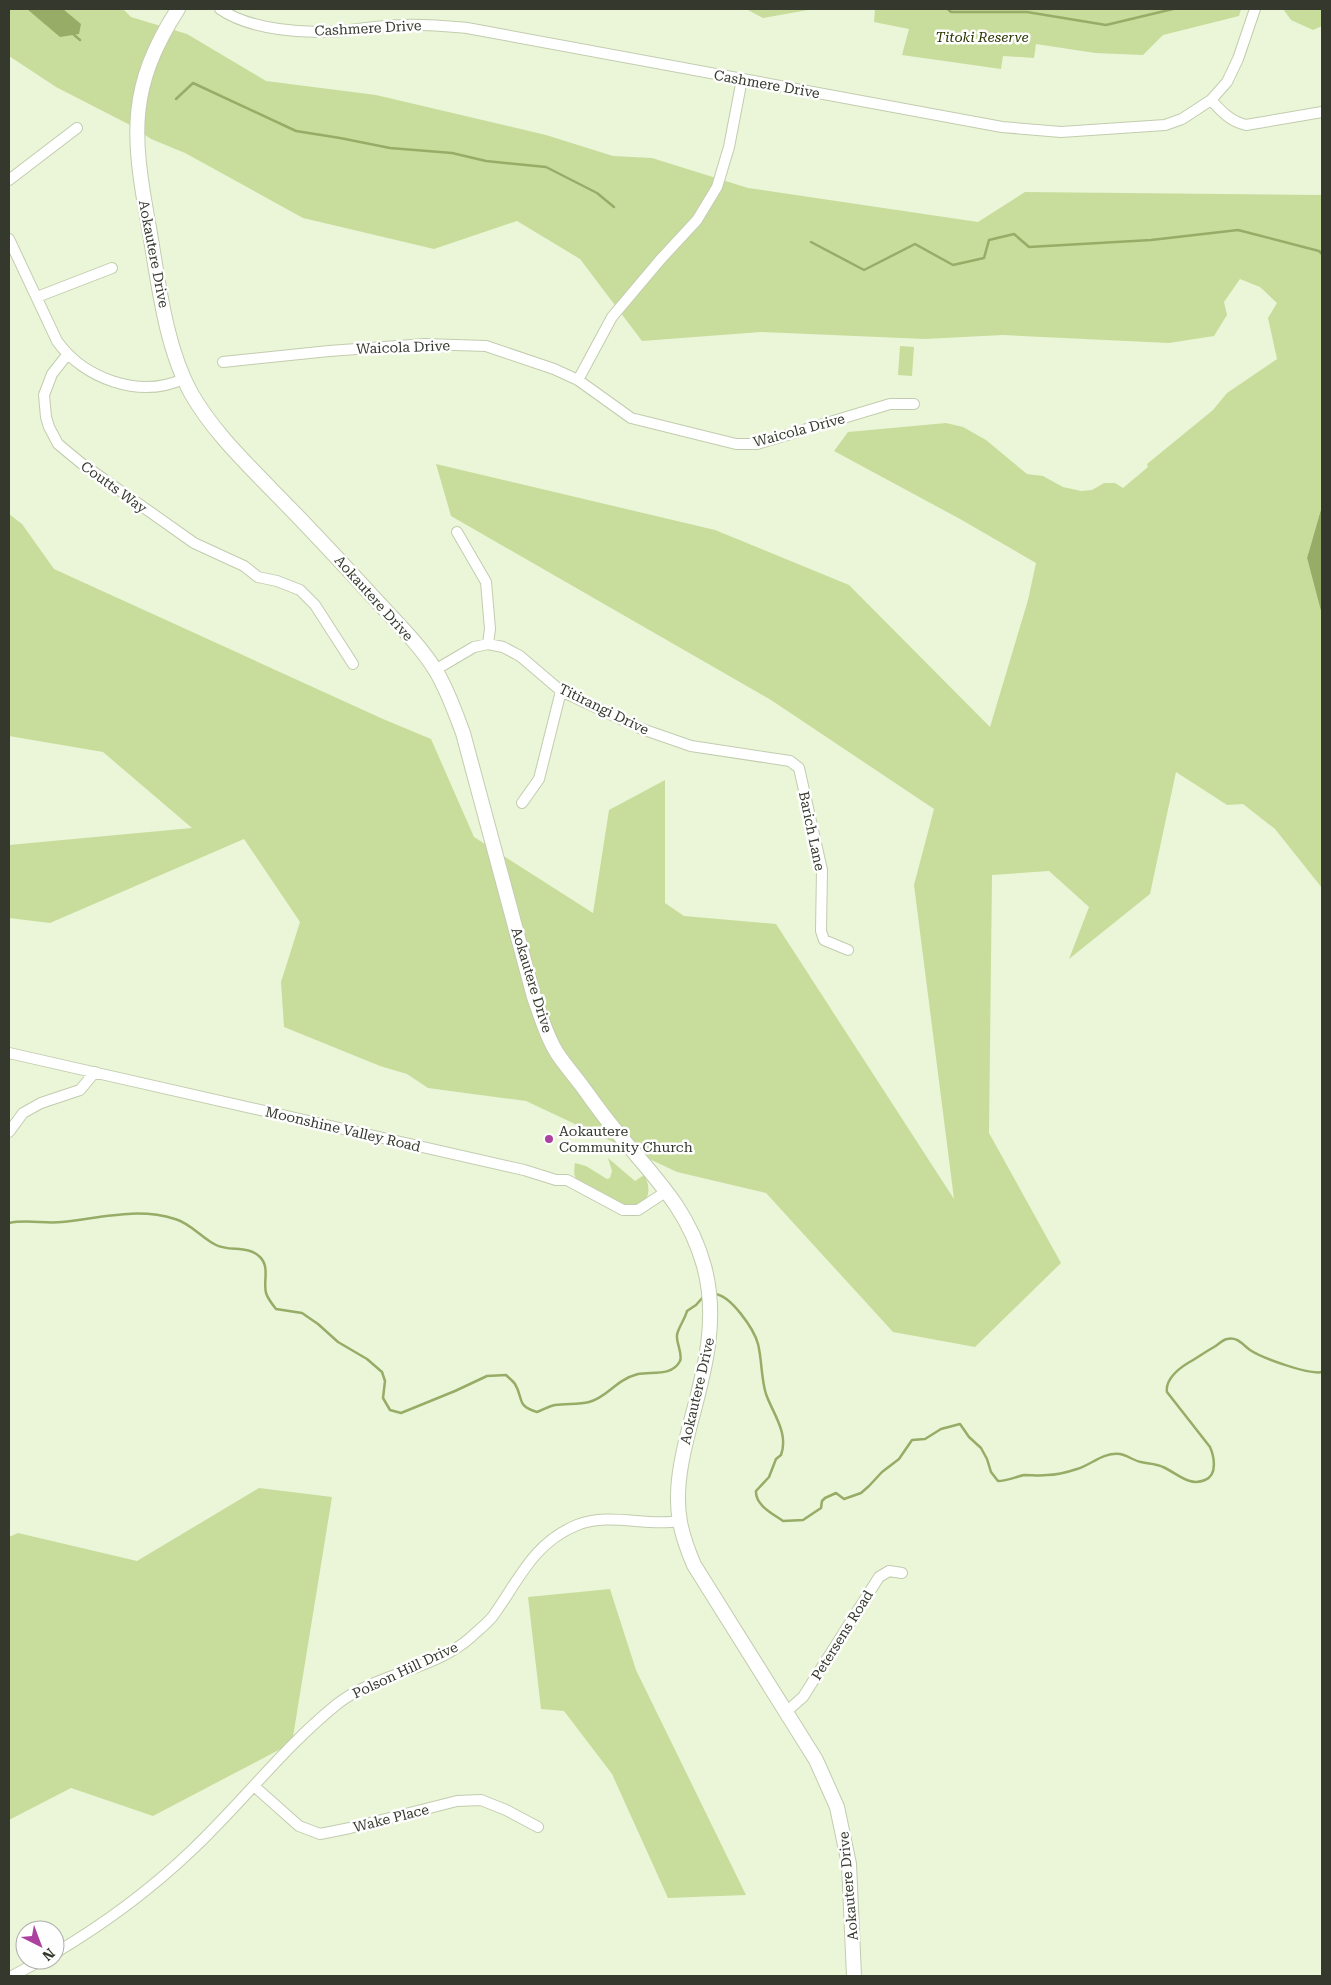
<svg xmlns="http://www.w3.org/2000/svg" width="1331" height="1985" font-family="'Roboto Serif',serif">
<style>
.green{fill:#c8dd9c}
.water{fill:#97ac66}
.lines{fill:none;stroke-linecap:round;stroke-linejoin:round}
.stream{stroke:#97ac66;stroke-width:2.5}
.minor-casing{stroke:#c2ccae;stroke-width:12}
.highway-casing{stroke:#c2ccae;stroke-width:16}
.minor{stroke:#fff;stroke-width:10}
.highway{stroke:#fff;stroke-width:14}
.poi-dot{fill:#ad41a0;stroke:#fefefe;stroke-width:2}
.labels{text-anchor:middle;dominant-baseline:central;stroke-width:5;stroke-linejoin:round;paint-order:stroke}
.street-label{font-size:14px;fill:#35392d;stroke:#fefefe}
.park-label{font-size:14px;font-style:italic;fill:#2a3600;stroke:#fefefe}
.poi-label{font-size:14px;fill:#35392d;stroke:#fefefe;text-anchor:start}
</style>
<rect width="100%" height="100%" fill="#ebf6d8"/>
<!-- green -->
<path class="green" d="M9,9H123L131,17L187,34L266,81L376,95L546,135L613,156L652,158L748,188L978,222L1025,192L1322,195V506L1307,558L1322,615V888L1275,829L1243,804L1227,805L1176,772L1150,894L1069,959L1089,907L1049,871L992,875L989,1133L1061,1263L975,1347L893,1332L766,1193L677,1172L526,1101L428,1088L407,1074L380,1066L284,1027L281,982L300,922L244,839L50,923L9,918V845L192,828L103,752L9,736V514L22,524L54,569L383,719L431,739L474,837L593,913L609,810L665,780V903L684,916L776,924L954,1199L914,885L934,809L771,700L451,516L436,464L715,530L849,585L990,727L1028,600L1036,563L960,519L834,451L848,432L946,423L963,427L986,440L1027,474L1043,476L1063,487L1081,491L1092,490L1104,483H1115L1123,488L1148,467L1147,464L1213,410L1227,393L1277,359L1268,318L1277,303L1260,287L1240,279L1224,302L1227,315L1214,336L1169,343L1003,335L925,339L761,332L642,341L580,259L517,221L434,249L303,218L185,153L151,139L130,125L56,87L9,56Z
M746,9H814L763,18Z
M875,9H1241L1239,16L1163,35L1143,55L1095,53L1036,44L1034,58L1003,56L1001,69L902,55L909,29L874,22Z
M1283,9H1322V26L1313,30L1291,20Z
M900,346L914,347L912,376L898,375Z
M608,1158L635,1181L644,1175C652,1188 650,1206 631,1206C623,1206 585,1187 578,1181C573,1177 574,1170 575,1163L586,1166L607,1179L610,1178L612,1171Z
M259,1488L332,1497L292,1743L153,1816L71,1788L9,1820V1537L18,1533L137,1561Z
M610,1589L636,1670L746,1895L668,1898L612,1774L564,1711L541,1709L528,1597Z"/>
<!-- water -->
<path class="water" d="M27,9H63L81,24L79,34L60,37Z
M1322,506V615L1307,558Z"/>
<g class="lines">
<!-- stream -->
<path class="stream" d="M948,9L951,12H1027L1106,25L1173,9
M73,34L80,40
M176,99L193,83L296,131L340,138L390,148L452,153L486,161L546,167L597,193L614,207
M811,242L864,270L915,244L953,265L984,258L989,240L1014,234L1029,247L1151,240L1238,230L1319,251L1322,254
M9,1223C27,1219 44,1224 62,1222C100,1218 137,1207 175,1219C190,1223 202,1238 216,1245C230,1252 248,1245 260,1257C270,1267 263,1281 266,1293C268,1299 272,1304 276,1309L302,1313L318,1324L338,1342L367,1359L382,1372L385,1381L383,1398L390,1410L401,1413L455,1391L487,1376L506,1375C509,1378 513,1381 515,1384C524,1399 516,1406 537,1412C543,1410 549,1406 555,1405C566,1403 578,1405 589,1402C608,1397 615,1380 638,1374C651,1371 672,1377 680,1361C683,1354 676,1343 677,1335C678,1328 685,1319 687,1311L696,1305L704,1296
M714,1294C730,1294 754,1329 758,1344C762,1360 761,1378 766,1394C773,1414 789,1433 781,1455L776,1459L769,1477L756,1491C755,1505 773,1514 783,1521L803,1520L821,1508L822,1501L825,1498L836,1493L844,1499L861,1493L869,1486L882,1472L899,1459L912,1440L925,1439L941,1429L960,1424L969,1437L981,1448L987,1459L991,1472L998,1481C1007,1481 1015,1477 1024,1475C1032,1475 1040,1476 1047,1475C1057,1475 1068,1472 1077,1469C1091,1465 1103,1452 1120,1454C1127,1455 1134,1461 1141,1462C1149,1464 1155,1463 1163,1467C1177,1473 1189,1487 1205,1480C1218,1475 1214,1456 1210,1447L1167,1392C1165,1380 1178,1369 1188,1363C1197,1358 1205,1352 1214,1347C1218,1345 1222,1340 1227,1339C1237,1336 1243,1345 1250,1350C1262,1358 1309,1375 1322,1372"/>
<defs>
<path id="minor" d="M220,9C250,30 305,34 342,31C362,29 382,25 402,25C424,24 445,26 467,28L1002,127L1061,132L1165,125L1182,119L1211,100L1227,82L1238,59L1255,9
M1211,100C1222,112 1230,121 1246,125L1322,112
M9,180L77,128
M9,239L57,341C84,379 140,399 183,379
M37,297L112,268
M67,355L52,374L44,395L46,417L49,427L58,444L81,463L194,543L244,566L258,577L277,581L300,590L315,605L353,664
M223,362L329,351L425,344L486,346L554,369L578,380L631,418L736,444H757L890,404H914
M578,380L612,317L660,260L697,220L717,187L729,147L742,79
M457,532L486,582L490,629L488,644
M435,670L474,647L488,644L503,647L520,656L561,691L642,729L691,746L790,761L799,768L822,870L821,931L824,940L848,950
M522,803L539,779L561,691
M9,1053L524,1170L556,1180H567L623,1210H638L667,1191
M9,1132L23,1113L41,1103L80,1090L95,1072
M787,1711L803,1697L879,1577L889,1571L902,1573
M254,1786L299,1826L320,1834L350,1828L457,1801L481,1800L506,1810L538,1827
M55,1953C104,1924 150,1890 191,1851C241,1804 283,1748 336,1705C376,1673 432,1671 470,1638C477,1631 487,1624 493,1616C519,1580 533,1543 577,1525C610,1512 646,1527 679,1521
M12,1976L42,1960"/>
<path id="highway" d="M178,9C128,87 132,134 148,222C158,277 164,344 191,393C212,430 243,460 272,490C308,526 342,563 376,600C397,623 420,645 436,671C448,691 455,712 463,733L534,997C541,1016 546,1036 557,1053C564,1064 574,1075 582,1086C593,1101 604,1117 616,1131C653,1176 688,1208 704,1266C719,1320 704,1373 690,1425C682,1456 674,1490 680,1522C683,1538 688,1551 694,1565L816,1760L837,1807L849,1864L854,1976"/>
</defs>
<!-- minor casing -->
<use href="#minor" class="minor-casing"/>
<!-- highway casing -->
<use href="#highway" class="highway-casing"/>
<!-- minor -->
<use href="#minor" class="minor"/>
<!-- highway -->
<use href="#highway" class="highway"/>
</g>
<!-- markers -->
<circle class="poi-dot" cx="549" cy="1139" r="5"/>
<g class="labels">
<!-- street labels -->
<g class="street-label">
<text transform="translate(368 28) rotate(-3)">Cashmere Drive</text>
<text transform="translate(767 84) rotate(10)">Cashmere Drive</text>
<text transform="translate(154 254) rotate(79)">Aokautere Drive</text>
<text transform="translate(403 347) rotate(-2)">Waicola Drive</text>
<text transform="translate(799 430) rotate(-15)">Waicola Drive</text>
<text transform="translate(114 487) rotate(36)">Coutts Way</text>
<text transform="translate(374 598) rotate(48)">Aokautere Drive</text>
<text transform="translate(604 709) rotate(26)">Titirangi Drive</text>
<text transform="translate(812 831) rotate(78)">Barich Lane</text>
<text transform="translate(532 980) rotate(73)">Aokautere Drive</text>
<text transform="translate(343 1129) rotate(13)">Moonshine Valley Road</text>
<text transform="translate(697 1391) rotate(-77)">Aokautere Drive</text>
<text transform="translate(842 1635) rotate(-58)">Petersens Road</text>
<text transform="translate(405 1670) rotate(-25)">Polson Hill Drive</text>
<text transform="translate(391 1818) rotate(-14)">Wake Place</text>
<text transform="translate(848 1886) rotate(-95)">Aokautere Drive</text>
</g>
<!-- park labels -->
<g class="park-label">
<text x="982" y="37">Titoki Reserve</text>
</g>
<!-- poi labels -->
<g class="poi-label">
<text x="559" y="1131">Aokautere<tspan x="559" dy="16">Community Church</tspan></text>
</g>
</g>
<!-- border -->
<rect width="1331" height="1985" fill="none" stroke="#35392d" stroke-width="20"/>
<!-- north arrow -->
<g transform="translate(40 1945) rotate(138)"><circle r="24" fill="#fefefe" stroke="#aeafaa"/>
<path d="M0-4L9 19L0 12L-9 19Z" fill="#ad41a0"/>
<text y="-8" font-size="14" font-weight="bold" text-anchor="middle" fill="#35392d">N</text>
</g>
</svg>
